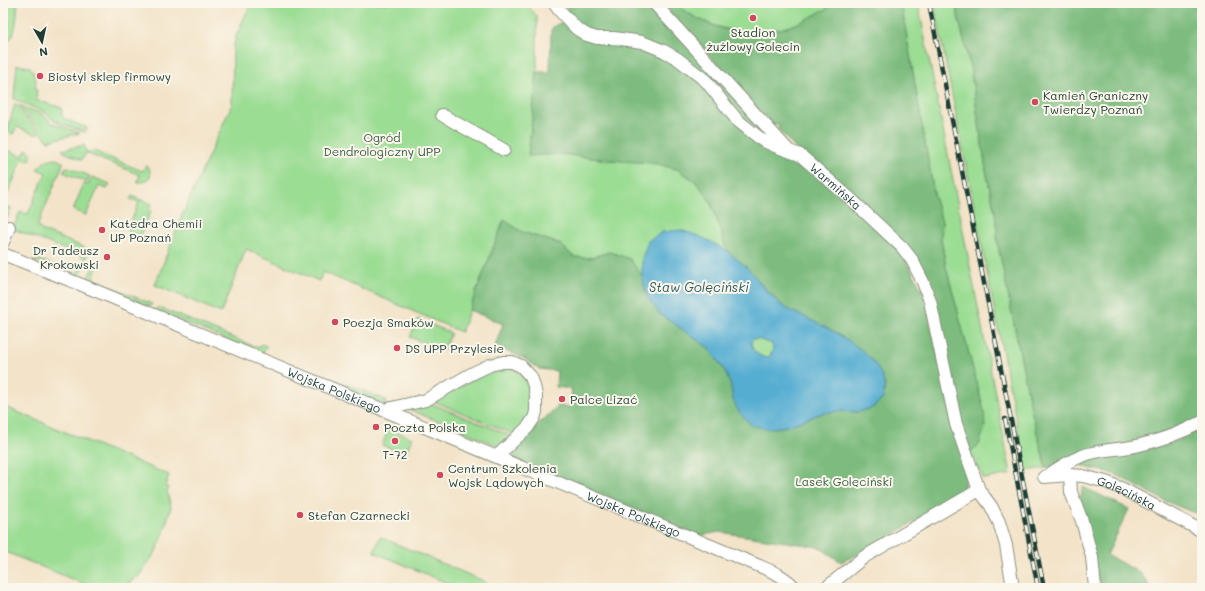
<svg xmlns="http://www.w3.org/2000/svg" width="1205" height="591" font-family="Mali,sans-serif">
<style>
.green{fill:#9cdd94;stroke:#5e8d64}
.forest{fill:#7dbc7e;stroke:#4e7c59}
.water{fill:#54add1;stroke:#3a7582;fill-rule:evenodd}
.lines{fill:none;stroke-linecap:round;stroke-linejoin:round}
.minor-casing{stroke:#89907e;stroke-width:14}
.minor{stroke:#fff;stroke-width:12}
.rail-casing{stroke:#1f3d34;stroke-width:4.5}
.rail{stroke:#fbf7ec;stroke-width:3;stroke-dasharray:9;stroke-linecap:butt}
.poi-dot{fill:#d1495b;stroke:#fbf7ec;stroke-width:1.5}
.labels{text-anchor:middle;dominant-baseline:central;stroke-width:4;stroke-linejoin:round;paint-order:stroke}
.poi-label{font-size:12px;fill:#1f3d34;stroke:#fbf7ec;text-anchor:start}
.park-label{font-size:12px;fill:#385d47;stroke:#fbf7ec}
.street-label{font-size:12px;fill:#1f3d34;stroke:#fbf7ec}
.water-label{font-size:13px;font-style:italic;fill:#2f5f63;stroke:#fbf7ec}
</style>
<rect width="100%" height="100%" fill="#fbf7ec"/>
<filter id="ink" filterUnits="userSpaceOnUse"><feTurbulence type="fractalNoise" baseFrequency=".025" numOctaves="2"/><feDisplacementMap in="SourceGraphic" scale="8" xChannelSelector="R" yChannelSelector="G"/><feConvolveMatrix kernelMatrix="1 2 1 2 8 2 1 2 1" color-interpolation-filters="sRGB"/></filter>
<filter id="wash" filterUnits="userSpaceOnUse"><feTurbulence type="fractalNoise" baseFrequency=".012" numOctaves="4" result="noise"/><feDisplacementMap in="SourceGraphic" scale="16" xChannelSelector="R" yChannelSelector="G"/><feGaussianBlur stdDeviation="0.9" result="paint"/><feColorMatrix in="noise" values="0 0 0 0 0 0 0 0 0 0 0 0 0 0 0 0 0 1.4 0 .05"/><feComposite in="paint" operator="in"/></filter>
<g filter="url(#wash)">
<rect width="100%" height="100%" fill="#f3e3c8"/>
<!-- green -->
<path class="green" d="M3,3H18C16,17 18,38 3,45Z
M251,3H525L537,16V72L528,156L562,154L608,160L653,163L677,169L695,181L705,193L711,203L720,228L726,249L751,273L658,294L610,252L589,258L574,257L560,244L522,232L504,220L461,332L323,272L319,281L246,249L221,313L155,285L181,218L232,104L233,49L236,36Z
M674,3H833L824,11L823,10C773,42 721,39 674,3Z
M901,3H918L1011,474L984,479L970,452L984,411L946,267L941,239L942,222L935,200Z
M934,3H955L970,66L987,176L995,212L998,245L1032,413L1046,468L1026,471Z
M17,65L30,67C37,76 36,79 35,90H37L36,100L62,108V116L65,119L85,127L87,128L86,131L84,132L54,121L46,113L14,99V97Z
M15,103L39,133L37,135L17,127L13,134L10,133L8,129Z
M19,105L44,115L52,123L80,133L48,141Z
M84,145L86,152L94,151L142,171L146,165C155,173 149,184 137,182L140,175L86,153L82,160L64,152L62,150Z
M3,148L22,156L27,149C31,152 32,155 30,161L23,158L3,205L11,208L4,226L3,225Z
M56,159L63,162V164L38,225L41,230L86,248L84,252L89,254L87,258L13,229L20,212L28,214L46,173L37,169L45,161Z
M68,167L90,176L87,182L63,172L65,168Z
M92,177L110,184L107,189L99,186L86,215L73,210L84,183L88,185Z
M132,196L152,204L149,210L151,211L140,237L127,232L139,202L130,199Z
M36,258L77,274L82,263L83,262L84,259L86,260L80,277L77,278L34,260Z
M94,263L97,264L96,267L97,268L93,279L152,304L150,307L90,283L88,278Z
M158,307L258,348L261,344L267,346L263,353H259L155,310Z
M418,319L451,333L443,351L410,337Z
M754,339C761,338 764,343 771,343C774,348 773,351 770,356L765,358C757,354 753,352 751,342Z
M505,368C510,369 515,369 519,373C530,380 534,404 529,416C526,423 518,429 513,434L433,401L490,371Z
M309,370L386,400V403L383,404L309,374Z
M430,403L511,436L499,446L408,409Z
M3,406L169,475L165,487L169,488L167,492L171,507L162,538L155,553L139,576L128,583L115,588H94L3,551Z
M389,428L412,438L405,455L382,445Z
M380,537L486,582L484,588H459L374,552Z"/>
<!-- forest -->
<path class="forest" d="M564,3H647L776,144L768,140L666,49L595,34L572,18Z
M661,3C665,3 669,2 673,3C677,4 682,9 685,11C691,15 696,18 701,20C742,41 786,34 823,10L824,11L833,3H901L935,200L942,222L941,239L946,267L984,411L985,427L979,445L970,452L964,437L925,276L795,148L777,128L779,125L776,123L774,126Z
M955,3H1202V416L1190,423L1170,431L1046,468L1032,413L998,245L995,212L987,176L970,66Z
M560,23H566L663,55L704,83L736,121L793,154L900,249L923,292L965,469C966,479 965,487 960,495L861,553L841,562L819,547L719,532L699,536L505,455L558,406L570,407L572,389L556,387L557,371L539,369L525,359L495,346L503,324L469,310L504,220L522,232L560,244L574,257L589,258L610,252L630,259L642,276L647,297L660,314L709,348L725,371L731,386L733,400L788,426L823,413L840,411L858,412L872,408L883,399L885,385L881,374L811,320L785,308L766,289L751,273L726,249L720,228L711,203L705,193L695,181L677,169L653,163L608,160L562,154L528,156L537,72H550L551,30L554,26Z
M1202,429V505L1197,514L1163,500L1116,475L1104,471L1083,467L1082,461L1086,458L1149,448L1176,441Z
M1083,487L1129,509L1107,555L1140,573L1151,588H1098L1079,503Z"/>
<!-- water -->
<path class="water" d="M680,230C710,238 731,251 752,273C761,284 774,301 786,308C794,313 803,316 811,320C836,333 879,353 884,384C885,389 883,395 883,399L872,408L858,412L840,411L823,413L788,426L767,429L751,425L739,412L733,400L731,386L725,371L709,348L660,314L647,297L642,276V258L648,241L662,232ZM754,339C761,338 763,343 771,343C774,348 773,351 770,356L765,358C757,354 752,352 751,342Z"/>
</g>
<g filter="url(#ink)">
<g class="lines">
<defs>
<g id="minor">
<path id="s1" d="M554,3L559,10L577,29L587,35L597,38H614L642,42L664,51L678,59L706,81L737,120L762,140L775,146L800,155L852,200L902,247L912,260L923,282L930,301L956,424L979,490L991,506L999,522L1006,545L1013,588"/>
<path d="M654,3L788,150"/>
<path d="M442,115L504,150"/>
<path d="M3,242L9,227"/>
<path id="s2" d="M3,254L82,285L757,565C771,571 785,576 795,588"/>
<path d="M383,410L426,400L471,374L490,365L503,362H512L521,366L531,377L534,386L536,395V412L534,418L528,427L496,457"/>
<path d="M1070,475L1071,492L1082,521L1092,557L1095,588"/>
<path d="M1047,476C1058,468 1069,461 1082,456C1099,449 1118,450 1136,446C1159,441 1181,433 1202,422"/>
<path id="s3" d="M1044,477L1070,475L1083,476L1106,482L1123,489L1202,531"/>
<path d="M826,588L864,557L979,490"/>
</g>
</defs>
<!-- minor casing -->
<use href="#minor" class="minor-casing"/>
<!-- minor -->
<use href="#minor" class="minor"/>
<defs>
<path id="rail" d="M929,3L1044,588
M1005,419L1038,588"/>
</defs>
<!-- rail casing -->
<use href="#rail" class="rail-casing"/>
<!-- rail -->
<use href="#rail" class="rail"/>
</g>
</g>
<!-- markers -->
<g class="poi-dot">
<circle cx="753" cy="18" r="4"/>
<circle cx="40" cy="76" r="4"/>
<circle cx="1035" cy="102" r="4"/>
<circle cx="102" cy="230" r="4"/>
<circle cx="107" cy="257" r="4"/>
<circle cx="335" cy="322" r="4"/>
<circle cx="397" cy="348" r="4"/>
<circle cx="562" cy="399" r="4"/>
<circle cx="376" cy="427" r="4"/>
<circle cx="395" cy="441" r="4"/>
<circle cx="440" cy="475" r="4"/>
<circle cx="300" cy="515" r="4"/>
</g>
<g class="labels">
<!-- poi labels -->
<g class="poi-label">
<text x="753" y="32" text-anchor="middle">Stadion<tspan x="753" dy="14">żużlowy Golęcin</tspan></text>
<text x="48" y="76">Biostyl sklep firmowy</text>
<text x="1043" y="95">Kamień Graniczny<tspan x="1043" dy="14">Twierdzy Poznań</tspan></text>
<text x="110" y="223">Katedra Chemii<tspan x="110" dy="14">UP Poznań</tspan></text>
<text x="99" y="250" text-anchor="end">Dr Tadeusz<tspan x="99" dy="14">Krokowski</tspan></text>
<text x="343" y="322">Poezja Smaków</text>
<text x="405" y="348">DS UPP Przylesie</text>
<text x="570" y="399">Palce Lizać</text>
<text x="384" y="427">Poczta Polska</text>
<text x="395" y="454" text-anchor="middle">T-72</text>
<text x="448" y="468">Centrum Szkolenia<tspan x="448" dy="14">Wojsk Lądowych</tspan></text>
<text x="308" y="515">Stefan Czarnecki</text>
</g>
<!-- park labels -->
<g class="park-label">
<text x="382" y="137">Ogród<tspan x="382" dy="14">Dendrologiczny UPP</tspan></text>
<text x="844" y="481">Lasek Golęciński</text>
</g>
<!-- street labels -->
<g class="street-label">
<text stroke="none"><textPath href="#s1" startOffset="348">Warmińska</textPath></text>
<text stroke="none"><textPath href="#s2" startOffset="358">Wojska Polskiego</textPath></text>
<text stroke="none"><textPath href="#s3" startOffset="86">Golęcińska</textPath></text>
<text stroke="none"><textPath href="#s2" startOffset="682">Wojska Polskiego</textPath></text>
</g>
<!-- water labels -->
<g class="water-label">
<text x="699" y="286">Staw Golęciński</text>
</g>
</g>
<!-- margin -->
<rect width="1205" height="591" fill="none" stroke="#fbf7ec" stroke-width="16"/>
<!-- north arrow -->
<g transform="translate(42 42) rotate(171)" stroke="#fbf7ec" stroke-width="3" paint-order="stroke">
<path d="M0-3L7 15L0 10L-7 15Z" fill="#1f3d34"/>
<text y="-6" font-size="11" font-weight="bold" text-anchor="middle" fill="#1f3d34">N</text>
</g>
</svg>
